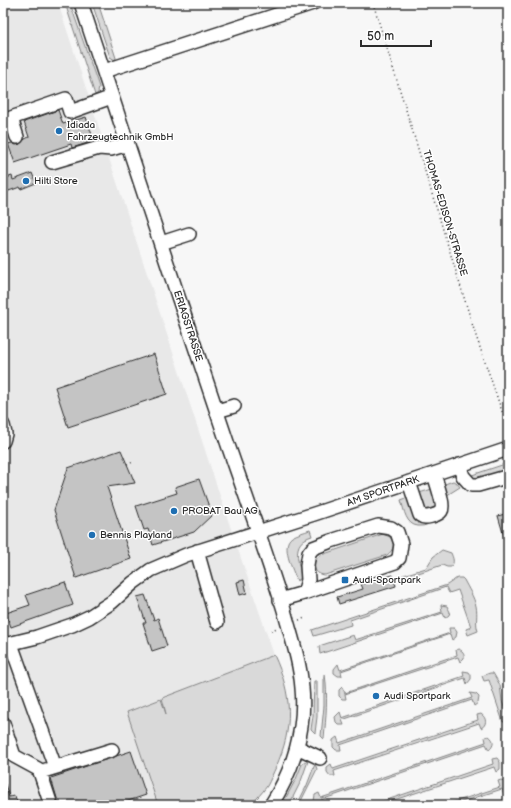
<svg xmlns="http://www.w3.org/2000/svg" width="511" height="808" font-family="'Balsamiq Sans',sans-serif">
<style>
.built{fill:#e8e8e8}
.green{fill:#d9d9d9;stroke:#828282}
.building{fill:#c4c4c4;stroke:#2b2b2b}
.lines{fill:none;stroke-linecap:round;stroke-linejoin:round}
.minor-casing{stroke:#2b2b2b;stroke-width:16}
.path{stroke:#2b2b2b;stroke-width:1.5;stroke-dasharray:1 3;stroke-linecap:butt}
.minor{stroke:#fff;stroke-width:13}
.poi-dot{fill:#1f6fb2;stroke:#fff;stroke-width:1.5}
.labels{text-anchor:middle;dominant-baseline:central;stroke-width:3;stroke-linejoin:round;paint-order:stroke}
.poi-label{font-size:10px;fill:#2b2b2b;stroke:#fff;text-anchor:start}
.street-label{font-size:10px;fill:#2b2b2b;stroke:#fff}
</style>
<rect width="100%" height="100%" fill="#f7f7f7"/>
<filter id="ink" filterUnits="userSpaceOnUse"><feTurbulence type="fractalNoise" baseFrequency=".025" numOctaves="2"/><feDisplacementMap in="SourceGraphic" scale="8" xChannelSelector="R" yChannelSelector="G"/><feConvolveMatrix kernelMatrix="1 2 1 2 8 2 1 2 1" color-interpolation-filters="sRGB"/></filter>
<g filter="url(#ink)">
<!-- built -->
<path class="built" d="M3,3H58L230,526L274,655L127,712L158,805H3Z"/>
<!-- green -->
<path class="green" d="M65,3H70L99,87L98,93L95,95Z
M92,3H98L116,58L115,60L110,57Z
M508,463V470L474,480L470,477L472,475Z
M453,481L456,482L460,487L444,497L442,485Z
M432,489L437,508L425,512L416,494Z
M409,497L429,520L428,524C425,526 423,526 418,526C406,525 404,510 401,500Z
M310,530L312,536C289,543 300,562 301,578L297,581C293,570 280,545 292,537C297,534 304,532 310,530Z
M383,534L390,537C395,544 394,550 387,555L325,575C313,575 310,561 321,555Z
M442,550L451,553C453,558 455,562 451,567H447L442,565L395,581L394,578L426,568L433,557Z
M457,578H462L464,580C468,588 474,597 476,606C478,615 475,623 478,631L468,635L466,629L471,627L458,590L449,593L446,587L350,620L351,625L314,636L312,630L447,585Z
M441,605L447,606L450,612L449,615L445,618L443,613L320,654L319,646L353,635L355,640L442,612Z
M449,628H454L457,632L456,637L452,640L450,634L341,671L342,676H338L334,673V669L338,664L340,670L450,633Z
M458,649C462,650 465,653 464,658L460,662L458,657L345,694L346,699H342L339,696V690L342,687L345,693L457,655L456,650Z
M274,655C292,694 294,727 276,767C273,773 270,781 267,786C262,793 256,799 251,805H158L127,712L161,699L166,714L162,698Z
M463,671L469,672L471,675V679L467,684L465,678L342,720L344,725H339L336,722L335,717L340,712L342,718L464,676Z
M490,673H493L500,685L502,701L508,719V721L503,722L489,680L484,681L482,676Z
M325,674C328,696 326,717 324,739L321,736L324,706V675Z
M314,681H317V717L315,733L311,729L313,716Z
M470,693L476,694L479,697L478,703L474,706L472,700L340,745L341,750H336L333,747V740L337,737L339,743L472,698Z
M481,714C487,718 487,725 481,728L479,723L334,771L335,776H330L327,772V767L331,764L333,769L478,720L477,715Z
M489,736C495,740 494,746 489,750L486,744L321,800L322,804L317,805L314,801L315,795L319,793L321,798L486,742L485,737Z
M497,758L500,762V769L496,772L494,767L379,805H372L493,764L492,759Z
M308,761L301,781L289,805H282L296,779L302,764Z
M315,764L317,769L299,805H297L307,785Z
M501,780L504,781L508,786L505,794H504L502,789L452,805H445L500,787L498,781Z"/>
<!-- building -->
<path class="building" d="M58,110L63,124L86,117L94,141L72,148L71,144L15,163L8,144L12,143L16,145L20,144L25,139L29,137L24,122Z
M32,173L36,183L21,189L20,187L3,193V179L12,176L13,180Z
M154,354L167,394L68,427L55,387Z
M121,450L135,483L107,487L131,559L76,578L54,510L68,468Z
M199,479L212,515L194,532L153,545L148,529L144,530L136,506L177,493L175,487Z
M508,513V543H506L498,516Z
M393,575L396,586L339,604L337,597L363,589L361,584Z
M244,580L247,593L240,595L237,582Z
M65,582L73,605L11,627L6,613L30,605L26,595Z
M145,595L154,620L158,618L167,646L152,651L143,623H146L137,597Z
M131,751L146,795L116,805H59L51,778Z
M3,784H5L9,797L15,796L18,805H3Z"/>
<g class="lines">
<defs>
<path id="minor" d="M81,3C130,151 178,298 228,445C247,500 267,555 284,610C291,636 300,661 302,688C306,729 293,771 271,805
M104,71L313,3
M17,137L11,118L66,99L70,112L112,97
M52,162L99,148L111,149L128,144
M161,243L189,234
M217,411L234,406
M3,425L5,434L3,441
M459,465L463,476L471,485H478L506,477L508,478
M409,482L420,515C424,518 427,517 432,516C435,515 439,514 441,511C445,505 436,482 434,474
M197,551L217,622
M280,600L304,593L395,562L399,558L401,544L397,532L391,528L378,526L331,541L313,548L309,553L307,565L308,580L304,593
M3,644H8L37,637L72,625L89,617L112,602L133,583L151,570L186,555L317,513L508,449
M11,644L55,767
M3,723L14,756L38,769L40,772L112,750
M297,747L320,758
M40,772L51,805"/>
</defs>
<!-- minor casing -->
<use href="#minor" class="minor-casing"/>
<!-- path -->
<path class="path" d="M373,3L475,333L507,426
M127,464L134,462
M299,620L305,618
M271,630L277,628"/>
<!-- minor -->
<use href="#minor" class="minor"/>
</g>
</g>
<!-- markers -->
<g class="poi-dot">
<circle cx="59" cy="131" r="4"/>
<circle cx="26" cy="181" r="4"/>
<circle cx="174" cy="511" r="4"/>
<circle cx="92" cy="535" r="4"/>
<rect x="341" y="576" width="8" height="8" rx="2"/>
<circle cx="376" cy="696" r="4"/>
</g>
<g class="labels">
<!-- poi labels -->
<g class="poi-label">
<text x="67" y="125">Idiada<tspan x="67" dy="12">Fahrzeugtechnik GmbH</tspan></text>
<text x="34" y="181">Hilti Store</text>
<text x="182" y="511">PROBAT Bau AG</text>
<text x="100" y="535">Bennis Playland</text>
<text x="353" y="580">Audi-Sportpark</text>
<text x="384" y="696">Audi Sportpark</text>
</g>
<!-- street labels -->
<g class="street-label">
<text transform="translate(445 213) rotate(73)">THOMAS-EDISON-STRASSE</text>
<text transform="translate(188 326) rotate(72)">ERIAGSTRASSE</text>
<text transform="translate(383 491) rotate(-19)">AM SPORTPARK</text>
</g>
</g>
<!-- margin -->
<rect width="511" height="808" fill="none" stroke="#fff" stroke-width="16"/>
<rect x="8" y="8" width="495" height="792" fill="none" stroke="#2b2b2b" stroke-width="1.5" filter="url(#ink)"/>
<!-- scale -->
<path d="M361 40v6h70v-6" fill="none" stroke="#2b2b2b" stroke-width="2"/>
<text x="367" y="40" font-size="12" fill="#2b2b2b" stroke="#ffffff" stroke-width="3" paint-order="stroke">50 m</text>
</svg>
